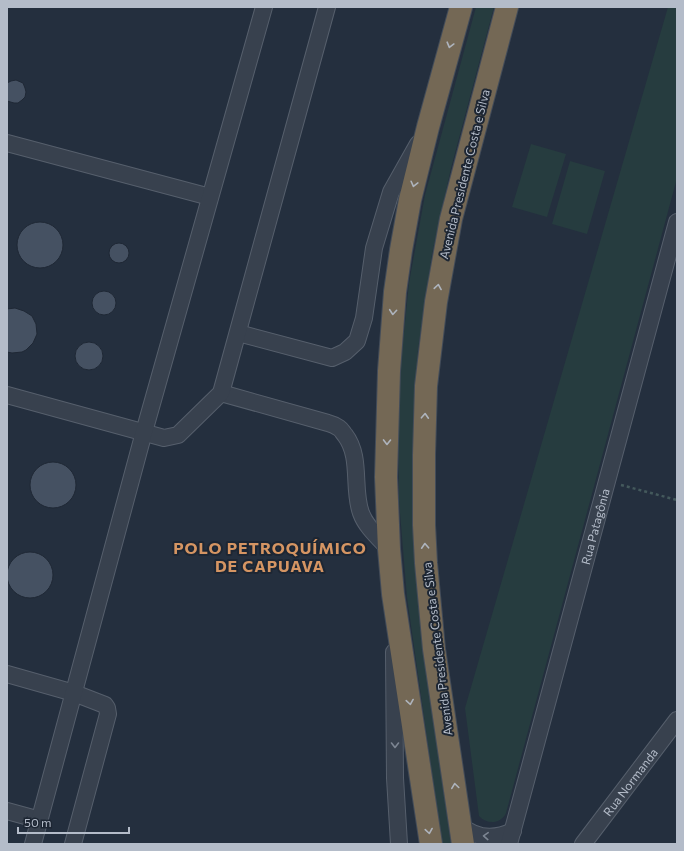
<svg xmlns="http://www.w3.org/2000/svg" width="684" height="851" font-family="Commissioner,sans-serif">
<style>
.green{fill:#263c3f}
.building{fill:#455162;stroke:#1f2835}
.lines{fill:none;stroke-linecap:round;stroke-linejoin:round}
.minor-casing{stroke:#565f6c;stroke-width:18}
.highway-casing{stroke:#434c59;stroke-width:24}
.path{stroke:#44595c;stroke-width:2.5;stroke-dasharray:3 3;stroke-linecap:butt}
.minor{stroke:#38414e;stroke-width:16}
.highway{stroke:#746855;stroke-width:22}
.oneway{stroke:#aeb4bd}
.oneway2{stroke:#7c8592}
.labels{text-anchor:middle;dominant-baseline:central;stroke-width:4;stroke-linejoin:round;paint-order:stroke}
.street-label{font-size:12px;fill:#b4bcc9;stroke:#1d2633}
.district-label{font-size:16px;font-weight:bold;letter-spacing:1px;fill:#d59563;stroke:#1d2633}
</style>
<rect width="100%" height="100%" fill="#242f3e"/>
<!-- green -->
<path class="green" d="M476,7H494L451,168L432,254L418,350L416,384L424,650L451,844H442L407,597L399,501L398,414L401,363L409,283L425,195Z
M668,7H677V178L506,813C501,824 487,825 479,816L465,708Z
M531,144L566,154L547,217L512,207Z
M570,161L605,171L587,234L552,224Z"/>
<!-- building -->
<path class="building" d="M16,80L23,83L25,88L26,92L25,97L22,100L18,103H14L7,101V83L11,81Z
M17 245a23 23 0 1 1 46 0a23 23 0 1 1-46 0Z
M109 253a10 10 0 1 1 20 0a10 10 0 1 1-20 0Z
M92 303a12 12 0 1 1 24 0a12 12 0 1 1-24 0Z
M15,308L24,311L32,316L36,324L37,334L33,343L26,350L22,352L12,353L7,352V309Z
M75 356a14 14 0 1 1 28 0a14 14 0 1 1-28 0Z
M30 485a23 23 0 1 1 46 0a23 23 0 1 1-46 0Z
M7 575a23 23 0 1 1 46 0a23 23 0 1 1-46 0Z"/>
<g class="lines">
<defs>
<g id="minor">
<path d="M7,143L210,197"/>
<path d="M238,333L332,358L345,352L357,341L364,318L374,248L391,192L418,144"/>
<path d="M221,393L328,423C332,424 336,426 339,428C342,430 343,433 345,435C362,457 352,489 361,513C366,527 379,538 389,549"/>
<path d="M7,395L164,438L178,435L221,393L327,7"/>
<path d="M394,652L395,778L399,844"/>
<path d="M7,674L74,693L105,705L107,708L108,714L73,844"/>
<path d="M7,811L40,820"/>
<path d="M460,825C476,839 494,840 513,831"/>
<path d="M33,844L144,432L264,7"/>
<path id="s1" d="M509,844L677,222"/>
<path id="s2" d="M583,844L677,720"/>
</g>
<path id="highway" d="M431,844L393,594L389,549L386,477L389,371L395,292L401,250L410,200L428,127L461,7
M463,844L434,649L426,563L424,525V455L426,386L436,302L451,219L507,7"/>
</defs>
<!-- minor casing -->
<use href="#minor" class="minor-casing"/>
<!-- highway casing -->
<use href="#highway" class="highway-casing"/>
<!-- path -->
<path class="path" d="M621,485L677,500"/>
<!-- minor -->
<use href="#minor" class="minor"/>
<!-- highway -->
<use href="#highway" class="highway"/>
</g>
<!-- one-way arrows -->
<defs><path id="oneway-chevron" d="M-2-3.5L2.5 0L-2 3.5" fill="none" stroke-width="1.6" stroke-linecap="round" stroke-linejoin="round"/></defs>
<g class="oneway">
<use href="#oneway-chevron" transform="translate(450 45) rotate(105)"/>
<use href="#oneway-chevron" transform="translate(414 184) rotate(104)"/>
<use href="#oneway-chevron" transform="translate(438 287) rotate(-81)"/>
<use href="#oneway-chevron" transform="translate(393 312) rotate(95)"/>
<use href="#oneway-chevron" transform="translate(425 416) rotate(-87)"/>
<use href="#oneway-chevron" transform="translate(387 442) rotate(91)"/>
<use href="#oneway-chevron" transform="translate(425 546) rotate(-93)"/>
<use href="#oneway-chevron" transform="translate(410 702) rotate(81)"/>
<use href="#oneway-chevron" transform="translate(455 786) rotate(-98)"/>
<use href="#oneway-chevron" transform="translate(429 831) rotate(81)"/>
</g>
<g class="oneway2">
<use href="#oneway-chevron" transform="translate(395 745) rotate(90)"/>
<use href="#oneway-chevron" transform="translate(486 836) rotate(-177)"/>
</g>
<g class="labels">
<!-- street labels -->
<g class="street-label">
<text transform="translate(464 174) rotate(-76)">Avenida Presidente Costa e Silva</text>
<text stroke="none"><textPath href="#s1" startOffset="329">Rua Patagônia</textPath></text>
<text transform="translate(437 649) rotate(-97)">Avenida Presidente Costa e Silva</text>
<text stroke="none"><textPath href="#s2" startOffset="78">Rua Normanda</textPath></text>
</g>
<!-- district labels -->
<g class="district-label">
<text x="270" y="547">POLO PETROQUÍMICO<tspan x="270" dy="18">DE CAPUAVA</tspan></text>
</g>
</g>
<!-- border -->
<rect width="684" height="851" fill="none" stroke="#b4bcc9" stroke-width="16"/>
<!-- scale -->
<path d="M18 827v6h111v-6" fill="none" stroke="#b4bcc9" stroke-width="2"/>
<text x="24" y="827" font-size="12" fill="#b4bcc9" stroke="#1d2633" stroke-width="3" paint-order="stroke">50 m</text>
</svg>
